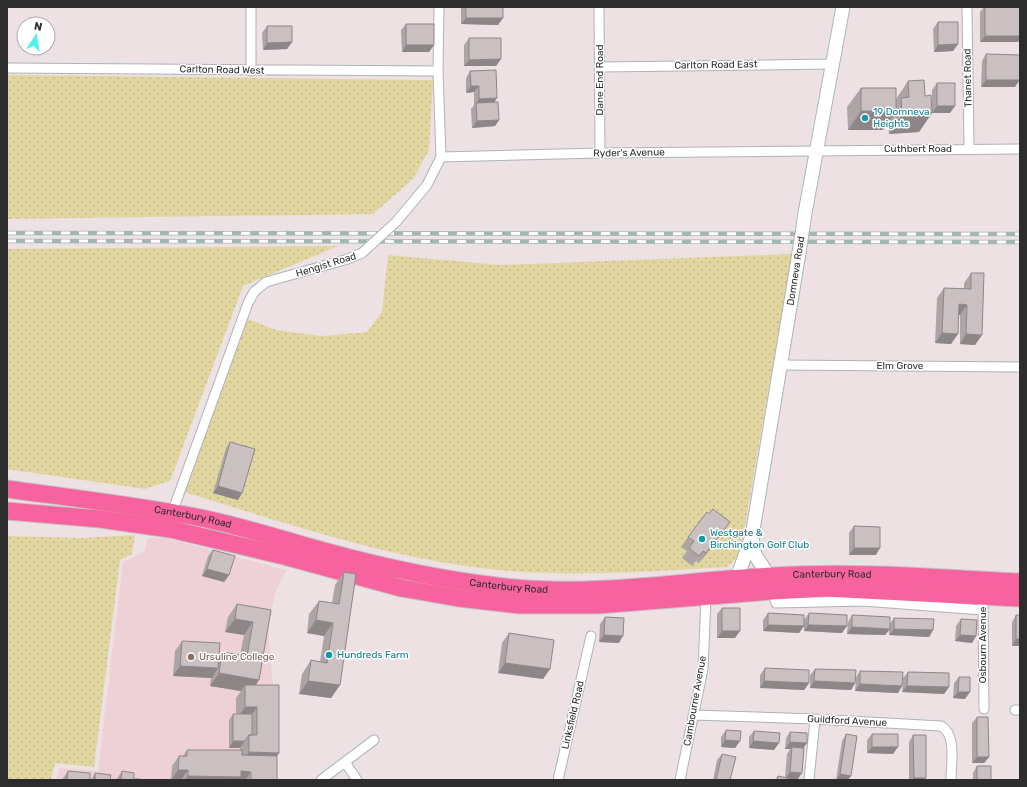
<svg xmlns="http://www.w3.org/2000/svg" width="1027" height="787" font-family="Rubik,sans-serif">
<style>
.education{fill:#eed1d6}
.grass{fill:url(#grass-dots)}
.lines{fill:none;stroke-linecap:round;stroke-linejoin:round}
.street-casing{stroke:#aab5b4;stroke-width:11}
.secondary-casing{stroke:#aab5b4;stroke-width:15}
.highway-casing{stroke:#c4c4c4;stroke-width:19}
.street{stroke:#fff;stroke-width:9}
.secondary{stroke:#fff;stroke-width:13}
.highway{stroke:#f7639e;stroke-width:17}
.rail-casing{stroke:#a3b6b6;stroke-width:4.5}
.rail{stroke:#fff;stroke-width:3;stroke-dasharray:9;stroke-linecap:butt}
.street-bridge-casing{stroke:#aab5b4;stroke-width:11;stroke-linecap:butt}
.secondary-bridge-casing{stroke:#aab5b4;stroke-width:15;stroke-linecap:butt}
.street-bridge{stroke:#fff;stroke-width:9}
.secondary-bridge{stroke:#fff;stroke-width:13}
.wall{fill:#aea4a6}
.shaded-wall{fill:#8d8687}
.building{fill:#cabfc1;stroke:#8d8687}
.culture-dot{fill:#0f9aa8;stroke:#fff;stroke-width:1.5}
.education-dot{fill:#8d6e63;stroke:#fff;stroke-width:1.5}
.labels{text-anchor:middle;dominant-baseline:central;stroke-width:3;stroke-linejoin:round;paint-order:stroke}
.street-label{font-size:10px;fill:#2d2d2d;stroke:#fff}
.culture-label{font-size:10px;fill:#0d838f;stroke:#fff;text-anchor:start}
.education-label{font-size:10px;fill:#785e54;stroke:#fff;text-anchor:start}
</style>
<defs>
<pattern id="grass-dots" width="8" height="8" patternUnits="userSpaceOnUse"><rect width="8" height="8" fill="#e1d6a0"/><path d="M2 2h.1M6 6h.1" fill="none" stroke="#c1b88a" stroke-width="1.8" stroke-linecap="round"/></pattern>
</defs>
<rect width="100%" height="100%" fill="#eee1e4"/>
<!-- education -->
<path class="education" d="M148,538H166L286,570L275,594L268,627L273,687L274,780H56L59,768L98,771L123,562L144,552Z"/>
<!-- grass -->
<path class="grass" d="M7,75L433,80L429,150L413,179L373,214L7,219Z
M338,246L243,286L170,481L145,489L7,469V249Z
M792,254L740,554L727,567C659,571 592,576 524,572C407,565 295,526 184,492L248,319L276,330L321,336L367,332L382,312L388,255L500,265Z
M135,535L132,554L120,560L94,767L55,763L51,780H7V536L82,538Z"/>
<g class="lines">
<defs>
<path id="street" d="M599,7L600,153
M967,7L969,149
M600,67L832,64
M7,68L438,71
M251,71V7
M441,157L600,153L1020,149
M396,222L427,185L441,157L438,71L439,7
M780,365L1020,367
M172,513L248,303L254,292L266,282L348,259L362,253
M772,591L776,603L863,601L982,610
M983,605L984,709
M1015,710H1020
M694,715L815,719L941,726C957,735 951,763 951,780
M345,762L357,780
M321,780L374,740
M558,780L591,636
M680,780L703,669L706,597
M809,780L815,719"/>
<path id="secondary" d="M805,213L843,7
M752,538L755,555L769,576
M737,578L752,536L799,253"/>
<g id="highway">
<path id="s1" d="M7,489C65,497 123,504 180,514C227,522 274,537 320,550C385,568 449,582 516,588C602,596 688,580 773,576C856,571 938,578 1020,582"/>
<path d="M7,511L100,519L170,529L284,556L401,588L458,598L519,605H598L772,591L825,588L1020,598"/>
</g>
</defs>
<!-- street casing -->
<use href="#street" class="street-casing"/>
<!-- secondary casing -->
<use href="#secondary" class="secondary-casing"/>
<!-- highway casing -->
<use href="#highway" class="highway-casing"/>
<!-- street -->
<use href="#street" class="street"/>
<!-- secondary -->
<use href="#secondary" class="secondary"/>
<!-- highway -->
<use href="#highway" class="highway"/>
<defs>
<path id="rail" d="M7,233L1020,234
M7,241L1020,242"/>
</defs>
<!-- rail casing -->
<use href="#rail" class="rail-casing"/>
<!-- rail -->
<use href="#rail" class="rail"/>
<defs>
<path id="street-bridge" d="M362,253L396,222"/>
<path id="secondary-bridge" d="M799,253L805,213"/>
</defs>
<!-- street-bridge casing -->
<use href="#street-bridge" class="street-bridge-casing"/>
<!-- secondary-bridge casing -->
<use href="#secondary-bridge" class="secondary-bridge-casing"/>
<!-- street-bridge -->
<use href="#street-bridge" class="street-bridge"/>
<!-- secondary-bridge -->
<use href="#secondary-bridge" class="secondary-bridge"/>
</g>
<!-- wall -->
<path class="wall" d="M461,7H503L498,25L461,24Z
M984,7H1020L1018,42H980V12Z
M938,22L958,44L953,51L934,52L933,29Z
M406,24L434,45L429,52H402L401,30Z
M267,26L292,42L287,49L263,50L262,33Z
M469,38L501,59L496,66H464V45Z
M986,54L1015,87H981L982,61Z
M470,71L495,102L499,120L495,126L472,128L471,109L474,105V92L466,93V78Z
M908,81L925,96L932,113V90L937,83L950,113H932L919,132L889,134L888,122L883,130H848L847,107L861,88L896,99Z
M971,273L982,335L975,345L960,344V315H959L951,344L935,343L937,298L944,288L964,289V283Z
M230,442L238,500L213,493L226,448Z
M854,526L876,555H849V533Z
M723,532L699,563L696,561L692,566L682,558L687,551L681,547L688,537Z
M213,550L229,575L224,582L202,576L208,556Z
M344,572L340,685L331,698L299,694L302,674L311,660L320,662L324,636L307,633L309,614L319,601L332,603L335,585Z
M237,604L271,610L259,680L256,685L279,753L277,756V780H171L172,766L179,756H183L187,750H240V748H229V720L233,714H236V698L241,691L210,686L211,678L173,676L175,651L182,641L219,655L222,652L240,655L244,635L225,632L228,617Z
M722,608L735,638H717V614Z
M768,613L804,620L809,613L842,633L804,631V626L799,633L763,631V620Z
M852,615L890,624L894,618L933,630L929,637L889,635V629L885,635L847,634L848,622Z
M1016,615H1020V646H1012V622Z
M605,617L619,643L599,642L600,624Z
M961,619L976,636L972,643L955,641L956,626Z
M509,633L550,669L543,679L498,673L502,643Z
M765,668L809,683L804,690L760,688V675Z
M815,669L855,683L851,690L810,688V675Z
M860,671L902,686L898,693L855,691L856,677Z
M908,672L949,687L944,694L902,692L903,678Z
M959,677L965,699L953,698L954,683Z
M977,717L989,757L984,763H972V723Z
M726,730L740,741L735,748L721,747V737Z
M754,731L774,750L749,748V737Z
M790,732L804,748L802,773L797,780H775L778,776L785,778L787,754L790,749H785L786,738Z
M846,734L848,780H836L842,741Z
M872,734L893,754L867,753V740Z
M913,735L924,780H909V742Z
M722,754L730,780H713L717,760Z
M977,766L991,780H973V773Z
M68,771L90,780H63V778Z
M122,771L134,779L140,780H116Z
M95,773L110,780H91Z"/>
<!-- shaded-wall -->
<path class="shaded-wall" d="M466,18H503L498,25L461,24Z
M985,36H1020V39L1018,42H980Z
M292,42L287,49L263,50L267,43Z
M958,44L953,51L934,52L938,45Z
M406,45H434L429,52H402Z
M501,59L496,66H464L469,60Z
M986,80H1020L1015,87H981Z
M471,86H479L474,92L466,93Z
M497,98L493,105L476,104L479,99Z
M937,106H955L950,113H932Z
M861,111H896L883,130H848Z
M932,113L919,132L889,134L902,115Z
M499,120L495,126L472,128L477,121Z
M959,304L967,305L960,315L952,314Z
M942,333L958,334L951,344L935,343Z
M966,334L982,335L975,345L960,344Z
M218,486L242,493L238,500L213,493Z
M730,522L723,532L699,563L706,553Z
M854,548H880L876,555H849Z
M207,569L229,575L224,582L202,576Z
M235,619L253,622L244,635L225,632Z
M316,620L333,623L324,636L307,633Z
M768,625L804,626L799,633L763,631Z
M808,625L847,626L842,633L804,631Z
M852,627L890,629L885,635L847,634Z
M894,629L933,630L929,637L889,635Z
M722,631H740L735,638H717Z
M604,635L623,636L619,643L599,642Z
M960,635L976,636L972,643L955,641Z
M1016,639H1020V646H1012Z
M505,663L550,669L543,679L498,673Z
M180,666L218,668L212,678L173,676Z
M219,673L259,680L250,693L245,685L241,691L210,686Z
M308,681L340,685L331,698L299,694Z
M764,681L809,683L804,690L760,688Z
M814,681L855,683L851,690L810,688Z
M860,684L902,686L898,693L855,691Z
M907,686L949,687L944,694L902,692Z
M958,692H970L965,699L953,698Z
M245,707H257L248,720H236Z
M725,740L740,741L735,748L721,747Z
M233,741H245L240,748H229Z
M753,741L779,743L774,750L749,748Z
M790,742L807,743L802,750L792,747L790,749H785Z
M872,747H898L893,754L867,753Z
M249,752L279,753L270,766L240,765Z
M977,757H989L984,763H972Z
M178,770H188L181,780H171Z
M241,771L251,772L245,780H185L188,776Z
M790,772L802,773L797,780L785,779Z
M840,774L851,776L848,780H836Z
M914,778H926L924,780H912Z"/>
<!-- building -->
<path class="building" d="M466,7H503V18H466Z
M985,7H1020V36H985Z
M938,22H958V44L938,45Z
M406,24H434V45H406Z
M267,26H292V42L267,43Z
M469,38H501V59L469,60Z
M986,54L1020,55V80H986Z
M496,70L497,98L479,99V86H471L470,71Z
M924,80L925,96L931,95L932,113L902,115L901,98L909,97L908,81Z
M937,83H955V106H937Z
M861,88H896V111H861Z
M498,102L499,120L477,121L476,103Z
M971,273H984L982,335L966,334L967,305L959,304L958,334L942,333L944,288L971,289Z
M230,442L255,449L242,493L218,486Z
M713,509L730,522L706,553L703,551L699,556L689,548L694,541L688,537L707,512L709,514Z
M854,526L880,527V548H854Z
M213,550L235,556L229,575L207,569Z
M344,572L356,574L340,685L308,681L311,660L327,663L333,623L316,620L319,601L339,604Z
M237,604L271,610L259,680L219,673L222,652L247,656L253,622L235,619Z
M722,608H740V631H722Z
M768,613L804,615V626L768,625Z
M809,613L847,615V626L808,625Z
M852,615L890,617V629L852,627Z
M1016,615H1020V639H1016Z
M605,617L624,618L623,636L604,635Z
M894,618L934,619L933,630L894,629Z
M961,619L977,620L976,636L960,635Z
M509,633L554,640L550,669L505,663Z
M182,641L220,643L218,668L180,666Z
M765,668L809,670V683L764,681Z
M815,669L856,670L855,683L814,681Z
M860,671L903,672L902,686L860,684Z
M908,672L949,673V687L907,686Z
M959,677H970V692H958Z
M245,685H279V753L249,752V735H257V707H245Z
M233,714H252V735H249L245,741H233Z
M977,717H988L989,757H977Z
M726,730L741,731L740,741L725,740Z
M754,731L780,733L779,743L753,741Z
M790,732L807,733V743L790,742Z
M846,734L857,736L851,776L840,774Z
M872,734H898V747H872Z
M913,735H926V778H914Z
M792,747L804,748L802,773L790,772Z
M187,750H242V755L277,756V780H251V772L241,771V777L188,776V770H178L179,756H187Z
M722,754L736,757L730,780H716Z
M977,766H991V780H977Z
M68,771L90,773V780H67Z
M122,771L134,773V779H140V780H121Z
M95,773L111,775L110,780H95Z
M778,776L792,779L791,780H777Z"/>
<!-- markers -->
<g class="culture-dot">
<circle cx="865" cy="118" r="4"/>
<circle cx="702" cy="539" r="4"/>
<circle cx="329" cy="655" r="4"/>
</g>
<circle class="education-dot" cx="191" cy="657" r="4"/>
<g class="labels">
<!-- street labels -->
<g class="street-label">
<text transform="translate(716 65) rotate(-1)">Carlton Road East</text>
<text transform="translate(222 70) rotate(1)">Carlton Road West</text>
<text transform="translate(968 78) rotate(-91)">Thanet Road</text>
<text transform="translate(600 80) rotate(-90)">Dane End Road</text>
<text x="918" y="149">Cuthbert Road</text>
<text transform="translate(629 153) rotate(-1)">Ryder's Avenue</text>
<text transform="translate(326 265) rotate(-17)">Hengist Road</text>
<text transform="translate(796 271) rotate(-81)">Domneva Road</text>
<text x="900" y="366">Elm Grove</text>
<text stroke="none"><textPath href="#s1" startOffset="188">Canterbury Road</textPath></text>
<text stroke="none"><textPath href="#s1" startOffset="836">Canterbury Road</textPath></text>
<text stroke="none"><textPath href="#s1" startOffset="512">Canterbury Road</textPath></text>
<text transform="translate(983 645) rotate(-90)">Osbourn Avenue</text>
<text transform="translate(695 701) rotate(-80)">Cambourne Avenue</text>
<text transform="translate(573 715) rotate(-77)">Linksfield Road</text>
<text transform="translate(847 721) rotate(3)">Guildford Avenue</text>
</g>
<!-- culture labels -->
<g class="culture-label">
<text x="873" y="112">19 Domneva<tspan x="873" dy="12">Heights</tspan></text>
<text x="710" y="533">Westgate &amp;<tspan x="710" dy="12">Birchington Golf Club</tspan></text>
<text x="337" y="655">Hundreds Farm</text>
</g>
<!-- education labels -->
<g class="education-label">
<text x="199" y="657">Ursuline College</text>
</g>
</g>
<!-- border -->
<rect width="1027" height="787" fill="none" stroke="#2d2d2d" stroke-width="16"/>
<!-- north arrow -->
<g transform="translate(36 36) rotate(12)"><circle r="19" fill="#ffffff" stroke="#ababab"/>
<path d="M0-3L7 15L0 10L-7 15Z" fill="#4af2ee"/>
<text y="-6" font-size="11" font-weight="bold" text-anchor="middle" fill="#2d2d2d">N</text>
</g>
</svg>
